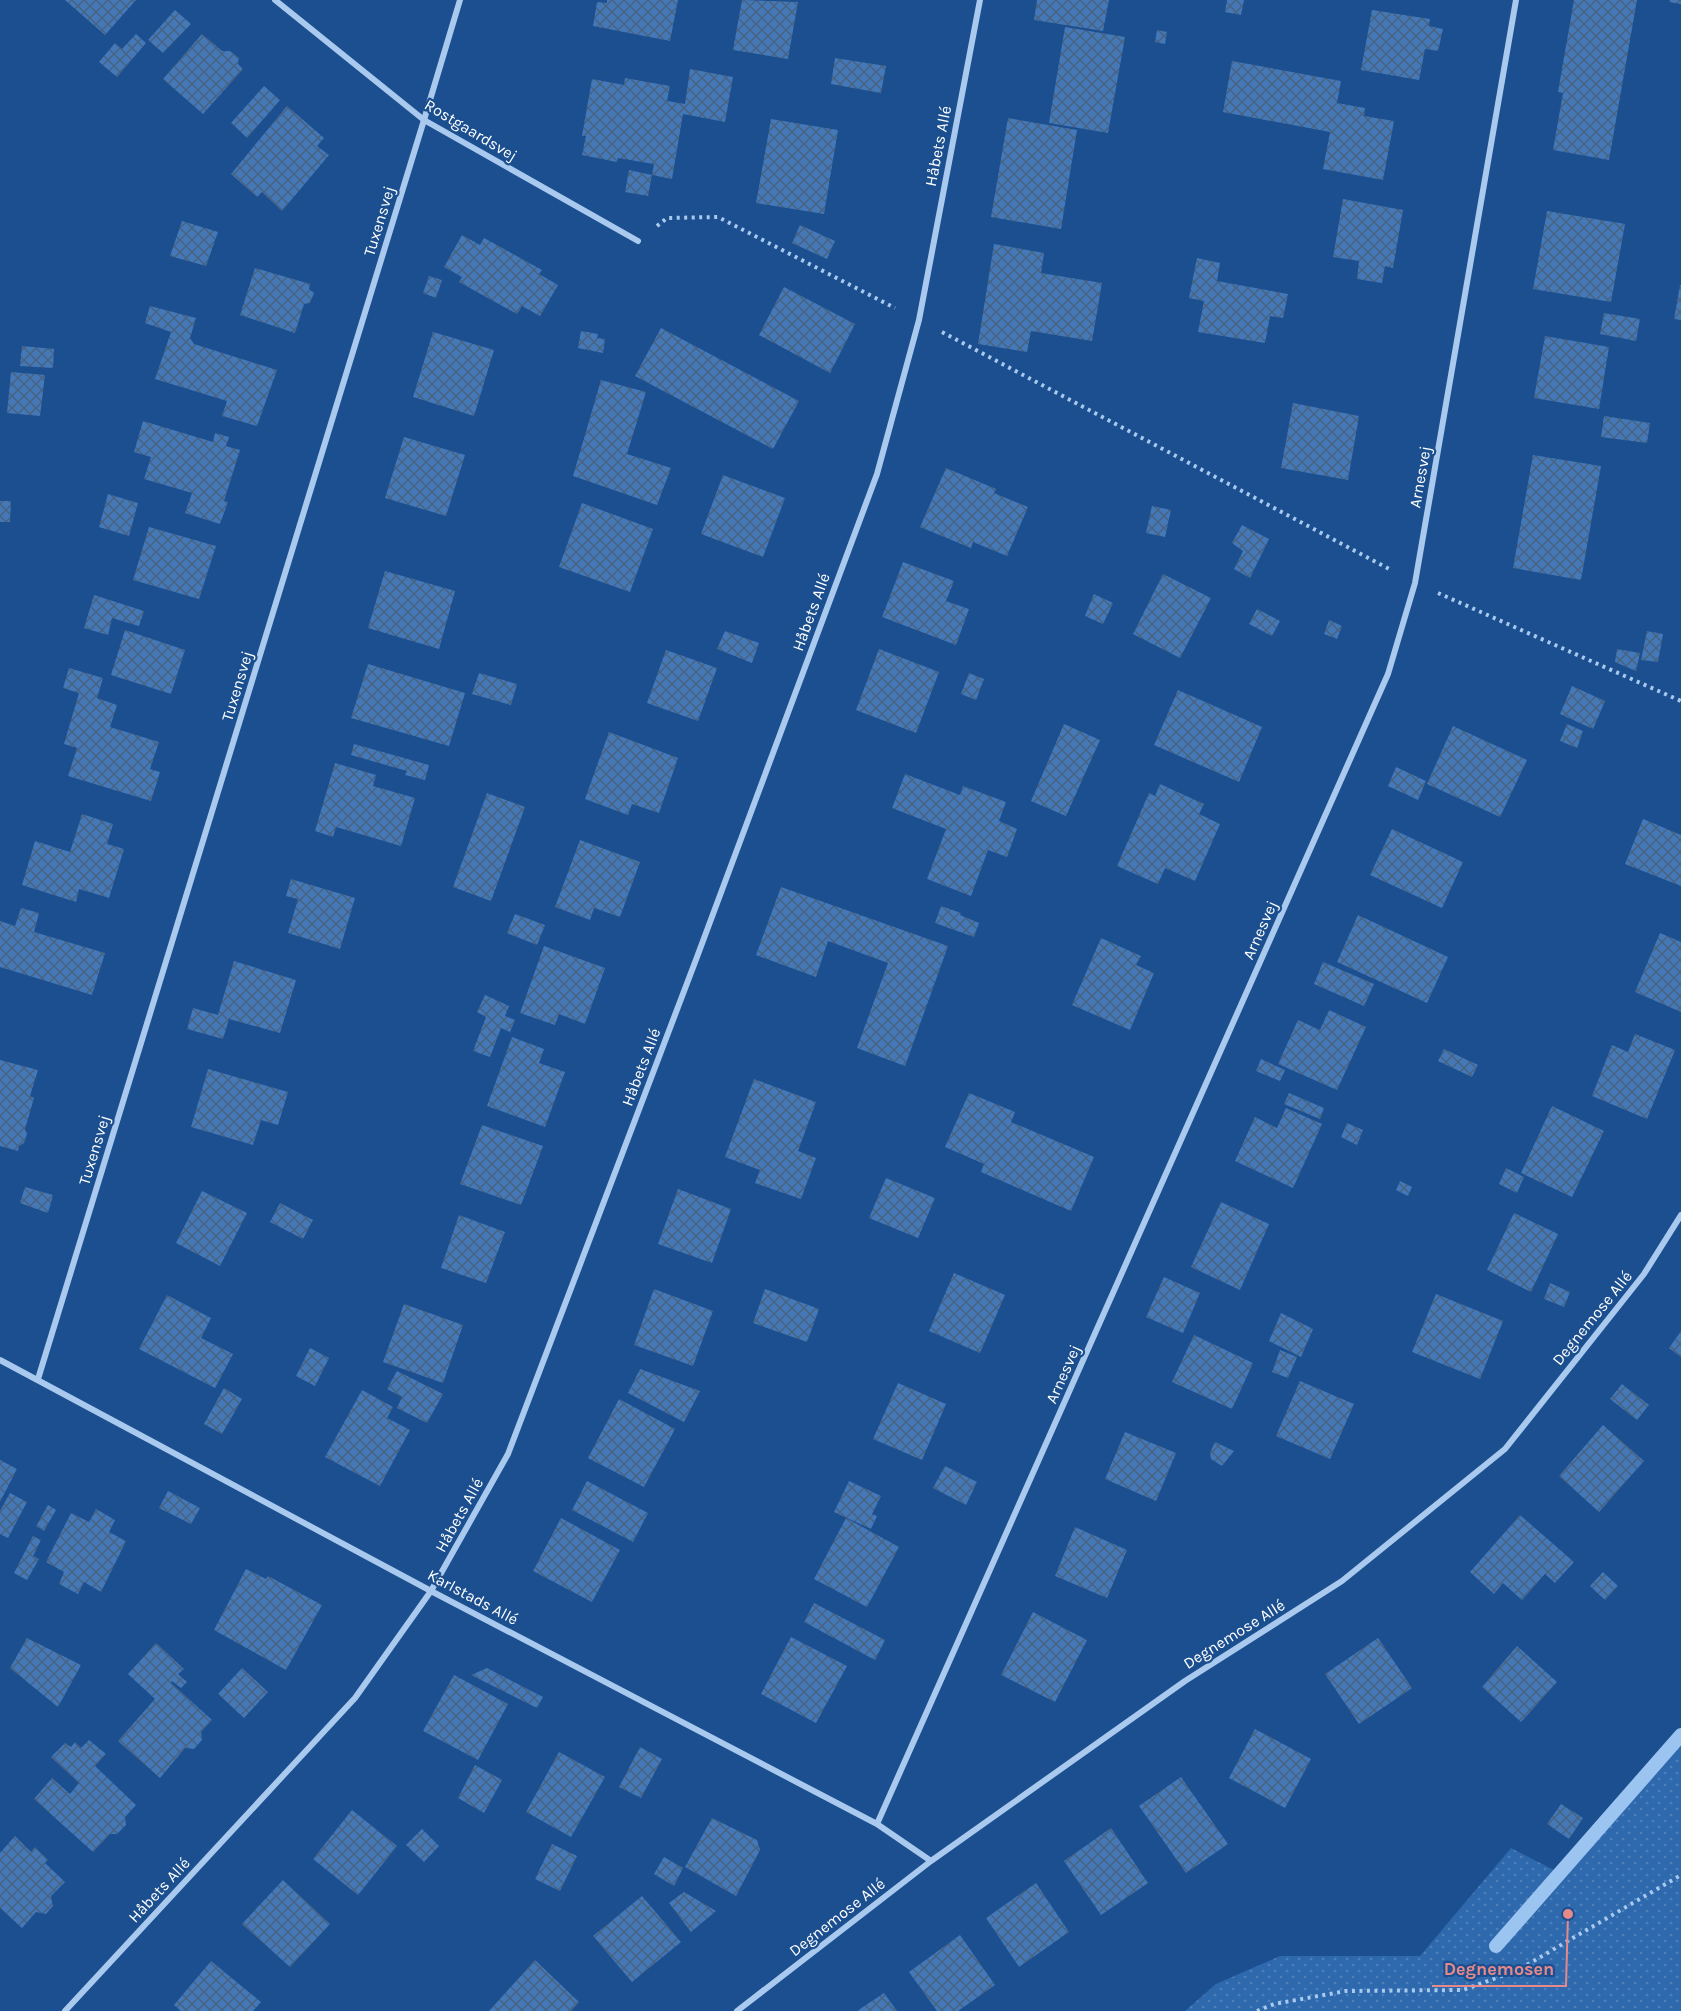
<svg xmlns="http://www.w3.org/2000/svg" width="1681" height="2011" font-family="Karla,sans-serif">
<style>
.park{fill:url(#park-dots)}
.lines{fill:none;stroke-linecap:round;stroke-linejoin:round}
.stream{stroke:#9cc4f0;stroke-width:14}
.building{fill:url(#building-cross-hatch)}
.path{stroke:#a9c9ee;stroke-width:4;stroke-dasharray:3 4.5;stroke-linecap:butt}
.street{stroke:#a9c9ee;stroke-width:6}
.labels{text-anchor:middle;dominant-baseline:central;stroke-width:4.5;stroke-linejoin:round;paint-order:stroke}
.street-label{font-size:16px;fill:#fff;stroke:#1b4f8f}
.leader{fill:none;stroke:#e88989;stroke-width:2}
.callout-dot{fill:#e88989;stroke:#1b4f8f;stroke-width:2}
.callout-label{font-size:18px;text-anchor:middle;font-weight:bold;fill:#e88989;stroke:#1b4f8f;stroke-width:4.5;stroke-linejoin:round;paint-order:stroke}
</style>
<defs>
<pattern id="park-dots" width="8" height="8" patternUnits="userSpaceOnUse" patternTransform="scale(1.5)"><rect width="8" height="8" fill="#2e69ad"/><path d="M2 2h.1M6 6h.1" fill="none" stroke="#4d80b9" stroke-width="1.8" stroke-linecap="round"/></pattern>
<pattern id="building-cross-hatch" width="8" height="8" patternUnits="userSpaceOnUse" patternTransform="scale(1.5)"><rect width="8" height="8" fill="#4478b7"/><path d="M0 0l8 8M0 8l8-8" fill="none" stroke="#486282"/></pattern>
</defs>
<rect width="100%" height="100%" fill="#1b4f8f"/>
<!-- park -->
<path class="park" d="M1681,1735V2011H1185L1216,1984L1280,1956H1420L1511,1848L1560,1873Z"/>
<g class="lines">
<!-- stream -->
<path class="stream" d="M1496,1946L1681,1735"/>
</g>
<!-- building -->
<path class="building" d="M65,0H136L105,35Z
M607,0H678L670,41L593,26L597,2L607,3Z
M742,0L798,2L788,59L733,50Z
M1037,0H1109L1103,31L1034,20Z
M1227,0H1244L1241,15L1225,12Z
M1574,0H1637L1609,160L1553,150L1563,93L1558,92Z
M1670,0H1681V4L1669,2Z
M175,10L191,24L163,53L148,40Z
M1372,10L1430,19L1429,26L1443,29L1438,51L1425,49L1419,80L1361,70Z
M1065,27L1125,37L1108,133L1049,123Z
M1157,30L1167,32L1165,44L1155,42Z
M136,34L146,43L117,77L99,62L115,43L122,49Z
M202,34L222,51H230L239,58L238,64L243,69L203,114L163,79Z
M835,58L886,66L881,93L831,84Z
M1232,61L1341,81L1337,103L1365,108L1364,116L1394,121L1383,180L1323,169L1330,132L1223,112Z
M690,69L733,77L725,122L683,114L672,179L652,175L654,164L618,158L617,162L582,155L586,136H582L592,79L624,85L625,78L670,86L667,101L685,104Z
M264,86L280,100L247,138L231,123Z
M287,106L324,138L317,146L329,155L282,211L262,192L257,197L231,174Z
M1008,118L1077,130L1061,229L991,217Z
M771,119L838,130L824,214L756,203Z
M629,170L652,175L648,196L625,192Z
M1343,199L1403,210L1393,268L1385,266L1382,283L1357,279L1359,261L1333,257Z
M1547,211L1625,224L1611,302L1533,289Z
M182,221L218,232L206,266L170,256Z
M800,225L835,241L827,259L792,243Z
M462,235L480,245L484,238L542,270L539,274L558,285L540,316L522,306L517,314L459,282L462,277L444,267Z
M994,244L1044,253L1041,273L1102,283L1092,341L1031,331L1027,352L978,344Z
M1197,258L1220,263L1217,281L1288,294L1283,318L1270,316L1265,343L1198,332L1204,301L1189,298Z
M255,268L310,284L309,289L314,293L310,303L304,304L295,333L240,315Z
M429,276L442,280L436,298L423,293Z
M1680,285H1681V320L1674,319Z
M784,287L855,324L830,373L759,335Z
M150,306L196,318L190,338L194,344L277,370L257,426L222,416L227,401L155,379L171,332L145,323Z
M1604,313L1640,319L1636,341L1600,334Z
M661,328L799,401L773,449L635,376Z
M581,331L598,334L597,338L605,339L603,353L578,348Z
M433,332L494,350L474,416L413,397Z
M1545,336L1609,347L1599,409L1534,398Z
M22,346L54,349L53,368L20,366Z
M11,372L45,375L40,416L7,413Z
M601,380L646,392L627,454L671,468L657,505L573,476Z
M1293,403L1359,416L1348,480L1281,468Z
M1604,416L1650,423L1647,443L1601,437Z
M143,421L213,442L215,433L229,437L226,446L240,450L224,501L228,502L220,524L185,513L192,493L144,479L151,457L134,452Z
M404,437L465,455L446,516L385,498Z
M1533,455L1601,466L1581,580L1513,568Z
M946,468L996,489L994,493L1028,507L1007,556L973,542L971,548L920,527Z
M723,475L785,498L763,557L701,534Z
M108,494L138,503L129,536L99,527Z
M0,501H11L10,522H0Z
M582,503L653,529L630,592L559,567Z
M1152,506L1171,510L1165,537L1146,533Z
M1242,525L1269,539L1250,578L1234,569L1243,551L1232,543Z
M149,527L216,546L199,599L133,580Z
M903,562L954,581L946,601L969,609L956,645L882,617Z
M385,571L455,591L439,649L368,628Z
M1163,574L1211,598L1180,658L1133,634Z
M1094,594L1113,603L1103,624L1085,616Z
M94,595L144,611L139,626L112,618L108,635L84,628Z
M1257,609L1280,621L1272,636L1249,624Z
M1329,620L1342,626L1337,639L1324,634Z
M125,630L185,650L171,694L111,675Z
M725,631L759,643L752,663L717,649Z
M1647,631L1663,634L1658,662L1641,660Z
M879,649L939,672L916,733L856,710Z
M1617,649L1640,653L1636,671L1615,662Z
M666,650L717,668L698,721L647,703Z
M368,664L465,693L449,746L351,718Z
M69,668L103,678L97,698L117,705L110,727L159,742L150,769L160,772L151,801L68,776L77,748L64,744L79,693L63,688Z
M479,673L517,684L511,705L472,694Z
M969,673L984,679L976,700L961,694Z
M1572,686L1605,701L1593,729L1560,714Z
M1178,690L1262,727L1239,782L1154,745Z
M1064,724L1100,740L1066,816L1031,801Z
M1567,724L1583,731L1577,748L1560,741Z
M1453,726L1527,760L1500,817L1427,784Z
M609,732L678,758L659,813L632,804L628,815L585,799Z
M354,744L429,765L425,780L405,775L407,771L351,755Z
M335,763L376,775L373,786L415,798L401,846L336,827L333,837L315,831Z
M1396,767L1426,781L1418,800L1388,786Z
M905,774L960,795L963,786L1006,802L999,821L1017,829L1007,857L988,850L971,896L927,879L946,829L892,808Z
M1160,784L1204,804L1199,814L1220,824L1195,881L1165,868L1158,884L1117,866L1149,793L1155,796Z
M487,793L525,807L491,901L453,887Z
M82,814L113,824L107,844L124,849L109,898L79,889L76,902L22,885L35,841L70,852Z
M1643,819L1681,835V886L1625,864Z
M1392,829L1463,862L1442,908L1370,875Z
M580,840L640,862L620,917L594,908L590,920L555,907Z
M291,879L355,898L340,949L288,933L298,899L286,896Z
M781,887L948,946L905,1066L857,1048L888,963L828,941L816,977L756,955Z
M941,906L961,913L960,915L979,923L974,937L935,923Z
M21,908L39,913L34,932L105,953L92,995L0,967V921L15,926Z
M515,914L545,925L537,945L507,933Z
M1358,915L1448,957L1427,1003L1337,962Z
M1660,933L1681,942V1012L1635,992Z
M1101,938L1141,956L1136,965L1154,973L1130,1030L1072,1005Z
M544,946L605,968L585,1024L559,1014L555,1025L520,1013Z
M234,961L296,980L280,1033L229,1019L223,1039L187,1029L193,1008L218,1015Z
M1323,962L1374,984L1364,1006L1314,984Z
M485,995L509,1006L505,1016L515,1020L510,1032L501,1028L490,1057L473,1051L486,1017L477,1012Z
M1329,1010L1366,1027L1337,1090L1278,1064L1298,1020L1320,1030Z
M1635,1034L1675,1050L1647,1119L1592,1096L1612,1045L1628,1052Z
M512,1037L544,1049L539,1063L565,1072L545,1127L487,1106Z
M1444,1049L1478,1065L1472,1077L1438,1061Z
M1261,1059L1285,1070L1280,1081L1256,1071Z
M0,1060L38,1070L30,1096L34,1098L25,1129L27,1134L24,1143L19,1146L18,1151L0,1146Z
M208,1069L288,1092L278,1125L261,1120L253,1145L191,1127Z
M754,1079L816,1102L798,1151L816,1158L801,1199L755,1183L760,1170L725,1157Z
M969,1093L1015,1112L1011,1122L1094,1157L1071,1211L981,1172L984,1164L945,1147Z
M1289,1093L1324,1108L1320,1119L1284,1104Z
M1552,1106L1604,1131L1572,1197L1521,1173Z
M1286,1108L1322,1124L1293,1188L1235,1161L1255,1117L1277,1128Z
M1347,1123L1363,1130L1357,1145L1341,1137Z
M482,1125L543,1146L521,1205L460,1184Z
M1506,1168L1524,1177L1517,1193L1499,1184Z
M886,1178L935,1198L918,1238L869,1218Z
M1400,1181L1412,1187L1408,1196L1396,1190Z
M25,1187L53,1195L48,1213L20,1203Z
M678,1189L731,1209L712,1263L658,1244Z
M202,1191L247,1213L220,1266L176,1243Z
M1221,1202L1269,1224L1240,1290L1191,1267Z
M280,1203L313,1220L303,1239L270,1222Z
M1514,1213L1558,1234L1531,1292L1487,1270Z
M459,1215L505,1232L486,1283L441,1268Z
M954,1273L1005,1295L980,1353L929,1331Z
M1164,1277L1200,1293L1183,1333L1146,1317Z
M1550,1283L1570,1292L1564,1307L1544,1299Z
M654,1289L713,1311L693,1366L634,1345Z
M765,1289L819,1309L807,1342L753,1323Z
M1436,1294L1503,1321L1480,1379L1412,1352Z
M167,1295L211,1318L201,1338L233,1354L215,1388L139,1349Z
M404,1304L463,1325L443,1383L383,1362Z
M1281,1313L1313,1329L1301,1357L1269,1341Z
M1681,1331V1357L1669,1348Z
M1194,1335L1253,1363L1232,1409L1172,1382Z
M310,1348L329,1358L315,1386L296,1376Z
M1280,1350L1297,1357L1288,1378L1272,1372Z
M640,1369L700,1391L684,1422L628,1393Z
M397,1371L443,1394L427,1423L397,1408L402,1397L387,1389Z
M1300,1381L1354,1404L1330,1459L1276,1436Z
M898,1383L946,1404L922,1460L873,1439Z
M1622,1384L1649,1405L1637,1420L1610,1399Z
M224,1388L242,1399L222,1434L204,1424Z
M362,1390L393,1407L387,1418L410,1430L380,1486L325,1457Z
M619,1399L675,1429L644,1487L588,1458Z
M1603,1425L1644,1461L1599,1512L1559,1476Z
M1125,1432L1176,1453L1156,1501L1105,1479Z
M1215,1442L1234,1451L1222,1466L1211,1459L1210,1453Z
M0,1460L17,1469L0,1502Z
M945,1466L977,1482L966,1505L933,1488Z
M587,1481L648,1513L633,1542L572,1510Z
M849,1481L881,1496L872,1514L877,1516L871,1529L834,1512Z
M168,1491L200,1508L191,1524L159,1508Z
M10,1493L27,1502L8,1538L0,1534V1511Z
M48,1505L56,1510L44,1531L36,1526Z
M96,1509L115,1520L109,1532L126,1541L101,1592L84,1582L78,1594L59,1584L64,1572L46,1562L71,1513L89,1522Z
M1520,1515L1574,1562L1555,1583L1545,1574L1522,1600L1503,1583L1494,1594L1470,1572Z
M561,1518L620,1550L592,1602L533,1571Z
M846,1518L899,1547L867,1607L814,1579Z
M1075,1527L1127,1550L1107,1598L1055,1576Z
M33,1536L41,1540L33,1556L39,1559L27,1580L14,1573Z
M246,1569L266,1579L268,1576L322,1605L286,1670L214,1630Z
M1603,1572L1618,1586L1605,1600L1590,1586Z
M814,1603L885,1640L875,1660L804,1622Z
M1033,1612L1087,1640L1055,1702L1001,1675Z
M791,1637L847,1666L816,1723L761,1694Z
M27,1638L81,1665L58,1707L10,1668Z
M1378,1638L1412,1688L1359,1724L1325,1674Z
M156,1643L184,1669L178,1674L187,1682L181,1688L172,1681L171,1683L212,1720L201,1732L202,1740L194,1749L185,1748L160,1778L118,1741L155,1699L128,1674Z
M1517,1646L1557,1682L1521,1722L1482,1687Z
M242,1668L268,1692L244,1718L218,1694Z
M487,1668L543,1697L537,1708L471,1675Z
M454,1675L508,1704L478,1760L423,1731Z
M1255,1729L1311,1759L1285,1808L1229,1778Z
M89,1740L106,1754L95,1766L136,1805L125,1817L126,1825L117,1834H110L93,1852L34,1799L52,1778L70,1794L79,1783L51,1757L65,1743L71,1747L75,1742L81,1748Z
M640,1747L662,1759L641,1798L619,1787Z
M559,1752L605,1777L571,1837L526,1812Z
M475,1765L502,1780L484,1813L458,1798Z
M1181,1777L1228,1844L1186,1873L1139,1806Z
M1561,1804L1583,1818L1569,1839L1547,1824Z
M352,1810L397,1846L358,1895L313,1859Z
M712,1818L757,1840L760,1850L736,1896L685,1867Z
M1111,1828L1148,1883L1101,1915L1064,1861Z
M422,1829L439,1846L424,1862L406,1845Z
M15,1836L31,1852L35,1847L48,1860L45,1863L65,1882L51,1896L53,1906L46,1914L36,1912L22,1928L0,1908V1853Z
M552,1844L577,1856L560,1891L535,1879Z
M664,1857L683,1868L674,1886L654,1874Z
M283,1880L330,1924L290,1967L242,1924Z
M1036,1883L1069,1932L1019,1967L986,1918Z
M684,1892L716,1911L691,1932L669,1903Z
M642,1896L681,1942L632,1982L593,1936Z
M960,1935L995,1985L958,2011H937L909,1972Z
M535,1960L579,2002L571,2011H489Z
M211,1961L261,2002L253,2011H181L174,2005Z
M884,1993L897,2011H857Z"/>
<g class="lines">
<!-- path -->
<path class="path" d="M657,226L667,218L718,217L895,308
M942,332L1391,570
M1438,593L1681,701
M1257,2011L1274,2004L1346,1991L1463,1990L1518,1970L1681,1875"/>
<!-- street -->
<path class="street" d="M275,0L424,120L638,241
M0,1360L431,1591L877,1824L931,1861
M38,1379L424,120L460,0
M877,1824L1388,674L1415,583L1516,0
M65,2011L355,1698L431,1591L508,1454L697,957L877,474L919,320L980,0
M737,2011L931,1861L1185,1681L1342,1581L1505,1449L1644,1274L1681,1215"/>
</g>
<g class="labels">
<!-- street labels -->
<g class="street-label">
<text transform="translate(471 130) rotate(31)">Rostgaardsvej</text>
<text transform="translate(938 146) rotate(-79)">Håbets Allé</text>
<text transform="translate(379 221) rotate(-73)">Tuxensvej</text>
<text transform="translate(1420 477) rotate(-80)">Arnesvej</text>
<text transform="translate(811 612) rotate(-70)">Håbets Allé</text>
<text transform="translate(237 686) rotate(-73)">Tuxensvej</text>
<text transform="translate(1260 930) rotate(-66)">Arnesvej</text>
<text transform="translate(641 1067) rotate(-69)">Håbets Allé</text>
<text transform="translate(94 1150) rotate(-73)">Tuxensvej</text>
<text transform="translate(1592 1318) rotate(-51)">Degnemose Allé</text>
<text transform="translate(1063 1374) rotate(-66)">Arnesvej</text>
<text transform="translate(459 1515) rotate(-61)">Håbets Allé</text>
<text transform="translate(473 1597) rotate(28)">Karlstads Allé</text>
<text transform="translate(1234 1634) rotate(-32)">Degnemose Allé</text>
<text transform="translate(159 1890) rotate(-47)">Håbets Allé</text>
<text transform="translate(837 1917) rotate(-38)">Degnemose Allé</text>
</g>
</g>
<!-- callouts -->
<path class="leader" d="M1568 1914L1566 1986H1432"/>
<circle class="callout-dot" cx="1568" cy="1914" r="6"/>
<g class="callout-label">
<text x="1499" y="1975">Degnemosen</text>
</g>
</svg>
